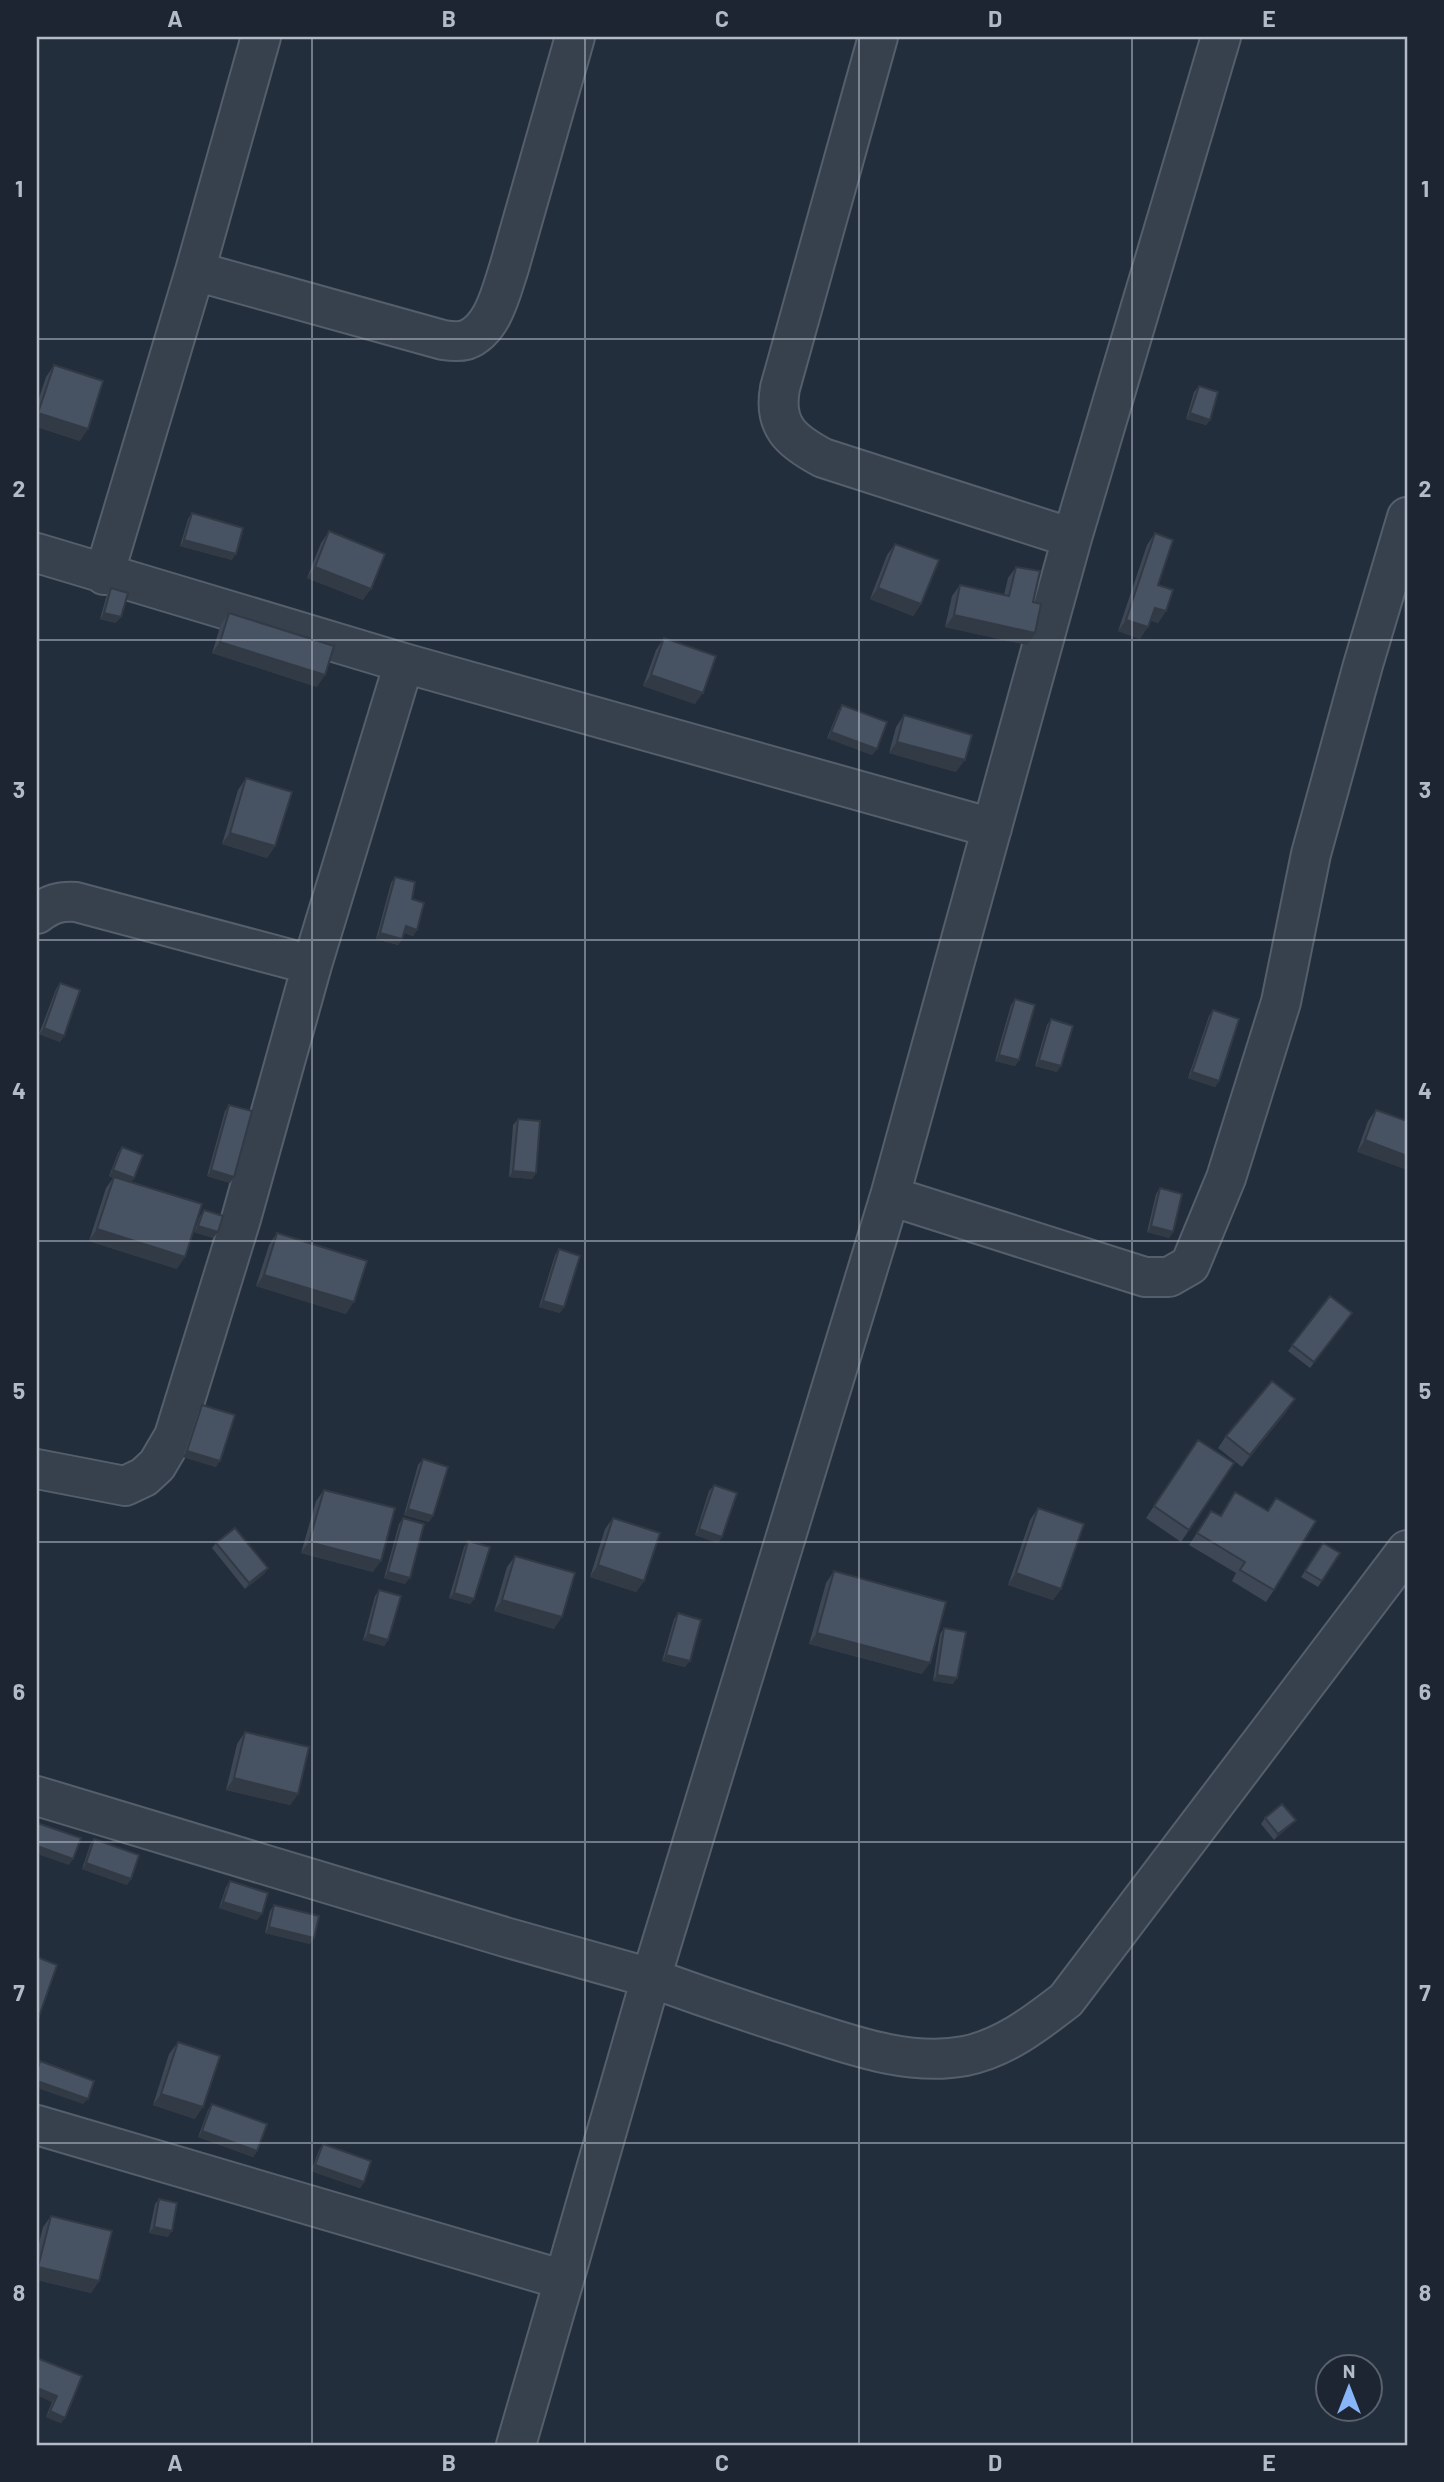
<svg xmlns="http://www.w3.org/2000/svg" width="1444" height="2482" font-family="Barlow,sans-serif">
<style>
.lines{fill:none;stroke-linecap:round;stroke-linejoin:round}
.street-casing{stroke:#555e6b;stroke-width:42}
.street{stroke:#37404d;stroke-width:38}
.wall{fill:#3d4755}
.shaded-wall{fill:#323a45}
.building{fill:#475363;stroke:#323a45;stroke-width:2}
.grid{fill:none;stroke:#b3bbc8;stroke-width:2;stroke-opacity:0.55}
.neatline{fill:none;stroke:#b3bbc8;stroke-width:2.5}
.grid-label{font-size:23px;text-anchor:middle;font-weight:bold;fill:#b3bbc8}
</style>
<rect width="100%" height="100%" fill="#232e3c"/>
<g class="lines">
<defs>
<path id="street" d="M878,37L780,388C773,426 791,441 823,458L1072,538
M195,271L443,340C450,341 459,342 466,340C493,330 501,292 509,268L575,37
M37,553L404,663L992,828
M104,575L195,271L261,37
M37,914C50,904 59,901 76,902L312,965
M890,1196L1145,1277H1169L1190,1265L1226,1178L1281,1002L1311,854L1363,665L1407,517
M37,1469L125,1486L144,1477L157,1465L174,1436L241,1219L312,965L404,663
M37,1796L505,1937L651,1978L890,1196L1072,538L1221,37
M37,2125L564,2280L651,1978C698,1995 745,2011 792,2026C846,2043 907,2067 965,2056C1004,2048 1035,2024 1066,2000L1407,1550
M516,2445L564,2280"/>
</defs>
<!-- street casing -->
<use href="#street" class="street-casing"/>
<!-- street -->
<use href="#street" class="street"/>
</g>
<!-- wall -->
<path class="wall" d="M54,365L80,441L37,427V404L46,377Z
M1199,386L1210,420L1206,425L1186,419L1194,392Z
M192,513L232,560L180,546L188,519Z
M329,531L363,600L307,578L321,543Z
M1155,533L1158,585L1166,611L1158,623L1150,620L1140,639L1118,631L1147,545Z
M895,544L921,604L913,616L870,599L887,555Z
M1016,567L1033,602L1027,645L945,627L952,596L960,585L1004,595L1008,578Z
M111,588L116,623L100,619L107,594Z
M229,613L317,687L212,653L221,624Z
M664,638L695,704L643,686L656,650Z
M842,705L877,749L872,755L827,738L838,711Z
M904,715L956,772L889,753L896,727Z
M246,778L275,846L267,858L222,844L238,790Z
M395,877L412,899L417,930L413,936L404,933L402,939L398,945L376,939L391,883Z
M60,983L64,1036L60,1042L39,1034L56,989Z
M1015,999L1019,1060L1015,1066L995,1061L1011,1005Z
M1213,1010L1219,1081L1215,1087L1188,1078L1209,1016Z
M1051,1019L1057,1072L1035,1066L1047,1025Z
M229,1105L230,1183L207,1176L225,1111Z
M1376,1110L1407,1121L1357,1152L1368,1121Z
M518,1119L536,1173L532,1179L509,1177L513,1125Z
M122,1147L134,1178L131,1182L177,1269L89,1241L106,1188L113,1178L109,1176L118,1153Z
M1160,1188L1173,1232L1169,1238L1147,1232L1156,1194Z
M204,1210L218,1232L213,1238L194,1232L200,1216Z
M277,1233L346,1314L256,1286L269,1245Z
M559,1249L560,1313L539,1307L555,1255Z
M1330,1296L1352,1313L1310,1368L1288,1351Z
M202,1405L216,1467L183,1457L198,1411Z
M1287,1411L1242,1467L1218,1448L1226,1436Z
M1198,1440L1234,1463L1181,1542L1146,1518Z
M423,1459L429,1522L404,1515L418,1465Z
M714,1485L722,1537L718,1543L695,1535L709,1491Z
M324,1490L373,1572L301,1553L316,1501Z
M1235,1492L1267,1511L1276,1498L1274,1590L1266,1602L1232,1581L1236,1573L1189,1545L1211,1511L1220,1516Z
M1038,1508L1061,1589L1053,1600L1008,1585L1030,1520Z
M403,1518L405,1584L384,1578L399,1524Z
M613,1518L644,1581L636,1592L590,1577L605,1529Z
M468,1541L474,1599L470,1604L449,1598L464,1547Z
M216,1543L268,1568L264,1574L245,1589L212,1548Z
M1323,1543L1340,1553L1318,1587L1301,1577Z
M515,1556L554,1629L494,1611L507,1567Z
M834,1571L922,1674L809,1644L826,1583Z
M379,1590L388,1640L384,1646L363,1640L375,1596Z
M678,1613L685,1667L662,1661L674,1619Z
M944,1628L953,1684L933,1681L940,1634Z
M245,1732L298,1794L290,1805L226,1790L237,1744Z
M1265,1818L1296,1820L1291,1825L1274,1840L1261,1824Z
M94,1839L127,1885L82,1869L90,1845Z
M230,1881L257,1920L219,1908L226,1887Z
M274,1905L310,1944L265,1933L270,1911Z
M178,2042L195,2119L153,2105L169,2054Z
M212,2104L257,2151L253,2157L198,2137L208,2110Z
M323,2144L364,2182L360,2188L311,2171L319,2150Z
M159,2199L168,2237L149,2233L155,2204Z
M51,2216L99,2281L91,2293L37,2280V2251L43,2227Z
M82,2376L61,2423L46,2417L52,2402L37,2395Z"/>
<!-- shaded-wall -->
<path class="shaded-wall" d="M38,413L88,429L80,441L37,427V415Z
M1190,413L1210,420L1206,425L1186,419Z
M184,540L236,554L232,560L180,546Z
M315,567L371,589L363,600L307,578Z
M878,588L921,604L913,616L870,599Z
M1155,608L1166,611L1158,623L1147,619Z
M104,613L121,617L116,623L100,619Z
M954,615L1035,633L1027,645L945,627Z
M1126,620L1148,627L1140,639L1118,631Z
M220,642L325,675L317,687L212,653Z
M651,675L703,693L695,704L643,686Z
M831,732L877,749L872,755L827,738Z
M897,742L965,760L956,772L889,753Z
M230,833L275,846L267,858L222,844Z
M406,926L417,930L413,936L402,932Z
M380,933L402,939L398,945L376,939Z
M44,1028L64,1036L60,1042L39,1034Z
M999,1055L1019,1060L1015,1066L995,1061Z
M1039,1060L1061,1066L1057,1072L1035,1066Z
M1192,1072L1219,1081L1215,1087L1188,1078Z
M1365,1140L1407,1156V1170L1357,1152Z
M113,1170L134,1178L130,1184L109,1176Z
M211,1170L234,1177L230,1183L207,1176Z
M513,1171L536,1173L532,1179L509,1177Z
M198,1226L218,1232L213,1238L194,1232Z
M1151,1226L1173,1232L1169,1238L1147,1232Z
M97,1229L185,1257L177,1269L89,1241Z
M264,1275L354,1302L346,1314L256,1286Z
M543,1301L564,1307L560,1313L539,1307Z
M1295,1399L1287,1411L1242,1467L1250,1455Z
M187,1451L220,1461L216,1467L183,1457Z
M408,1509L433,1516L429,1522L404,1515Z
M699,1529L722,1537L718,1543L695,1535Z
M309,1542L381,1561L373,1572L301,1553Z
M598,1565L644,1581L636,1592L590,1577Z
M268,1568L264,1574L245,1589L249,1583Z
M388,1572L410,1578L405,1584L384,1578Z
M1016,1573L1061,1589L1053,1600L1008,1585Z
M454,1593L474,1599L470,1604L449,1598Z
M502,1600L562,1617L554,1629L494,1611Z
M817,1633L930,1663L922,1674L809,1644Z
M368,1634L388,1640L384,1646L363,1640Z
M666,1655L690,1661L685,1667L662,1661Z
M937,1675L957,1678L953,1684L933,1681Z
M234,1778L298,1794L290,1805L226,1790Z
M1296,1820L1291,1825L1274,1840L1278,1834Z
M37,1846L73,1859L69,1865L37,1854Z
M86,1863L131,1879L127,1885L82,1869Z
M223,1902L262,1914L257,1920L219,1908Z
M269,1927L314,1938L310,1944L265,1933Z
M37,2081L88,2099L83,2104L37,2088Z
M161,2094L203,2107L195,2119L153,2105Z
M202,2131L257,2151L253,2157L198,2137Z
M315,2165L364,2182L360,2188L311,2171Z
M154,2227L172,2231L168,2237L149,2233Z
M38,2267L99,2281L91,2293L37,2280V2268Z
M37,2388L57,2396L52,2402L37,2395Z
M50,2411L65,2418L61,2423L46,2417Z"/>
<!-- building -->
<path class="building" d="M54,365L103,381L88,429L38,413Z
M1199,386L1218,392L1210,420L1190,413Z
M192,513L243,528L236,554L184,540Z
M329,531L385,554L371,589L315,567Z
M1155,533L1173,540L1158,585L1173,590L1166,611L1155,608L1148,627L1126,620Z
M895,544L939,560L921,604L878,588Z
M1016,567L1040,571L1033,602L1041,604L1035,633L954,615L960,585L1009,596Z
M111,588L128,593L121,617L104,613Z
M229,613L334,646L325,675L220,642Z
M664,638L716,656L703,693L651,675Z
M842,705L887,722L877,749L831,732Z
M904,715L972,735L965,760L897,742Z
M246,778L292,792L275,846L230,833Z
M395,877L415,882L412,899L424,903L417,930L406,926L402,939L380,933Z
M60,983L80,990L64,1036L44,1028Z
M1015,999L1035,1005L1019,1060L999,1055Z
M1213,1010L1239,1019L1219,1081L1192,1072Z
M1051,1019L1073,1026L1061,1066L1039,1060Z
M229,1105L252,1111L234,1177L211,1170Z
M1376,1110L1407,1121V1156L1365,1140Z
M518,1119L540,1121L536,1173L513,1171Z
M122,1147L143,1155L134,1178L113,1170Z
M114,1177L202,1204L185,1257L97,1229Z
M1160,1188L1182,1194L1173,1232L1151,1226Z
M204,1210L223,1216L218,1232L198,1226Z
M277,1233L367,1261L354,1302L264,1275Z
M559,1249L580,1256L564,1307L543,1301Z
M1330,1296L1352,1313L1314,1362L1292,1345Z
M1272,1381L1295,1399L1250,1455L1226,1436Z
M202,1405L235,1415L220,1461L187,1451Z
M1198,1440L1234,1463L1189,1530L1154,1506Z
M423,1459L448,1467L433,1516L408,1509Z
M714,1485L737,1493L722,1537L699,1529Z
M324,1490L395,1508L381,1561L309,1542Z
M1235,1492L1268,1511L1276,1498L1316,1521L1274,1590L1240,1570L1245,1562L1197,1533L1211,1511L1221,1516Z
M1038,1508L1084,1524L1061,1589L1016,1573Z
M403,1518L424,1524L410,1578L388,1572Z
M613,1518L660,1533L644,1581L598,1565Z
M235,1528L268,1568L249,1583L216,1543Z
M468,1541L490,1547L474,1599L454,1593Z
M1323,1543L1340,1553L1322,1581L1305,1571Z
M515,1556L575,1573L562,1617L502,1600Z
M834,1571L946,1602L930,1663L817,1633Z
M379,1590L401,1596L388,1640L368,1634Z
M678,1613L701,1620L690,1661L666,1655Z
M944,1628L966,1632L957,1678L937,1675Z
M245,1732L309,1747L298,1794L234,1778Z
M1282,1804L1296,1820L1278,1834L1265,1818Z
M37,1823L81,1838L73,1859L37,1846Z
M94,1839L139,1855L131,1879L86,1863Z
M230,1881L268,1893L262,1914L223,1902Z
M274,1905L319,1916L314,1938L269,1927Z
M37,1957L57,1965L37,2022Z
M178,2042L220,2056L203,2107L161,2094Z
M40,2061L94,2081L88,2099L37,2081V2072Z
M212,2104L267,2124L257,2151L202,2131Z
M323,2144L371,2161L364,2182L315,2165Z
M159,2199L177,2203L172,2231L154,2227Z
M51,2216L112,2231L99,2281L38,2267Z
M37,2358L82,2376L65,2418L50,2411L57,2396L37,2388Z"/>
<!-- grid -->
<path class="grid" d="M312,37V2445M585,37V2445M859,37V2445M1132,37V2445M37,339H1407M37,640H1407M37,940H1407M37,1241H1407M37,1542H1407M37,1842H1407M37,2143H1407"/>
<!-- border -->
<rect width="1444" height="2482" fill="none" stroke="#1c2531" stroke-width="77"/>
<!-- north arrow -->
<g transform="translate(1349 2388)"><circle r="33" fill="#1c2531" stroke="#58616d" stroke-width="2"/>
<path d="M0-5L12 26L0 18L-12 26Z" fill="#88b4f8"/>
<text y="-10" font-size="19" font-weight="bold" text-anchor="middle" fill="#b3bbc8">N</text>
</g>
<rect x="38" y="38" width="1368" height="2406" class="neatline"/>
<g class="grid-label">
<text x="175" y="27">A</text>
<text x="449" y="27">B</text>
<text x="722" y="27">C</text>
<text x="995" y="27">D</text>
<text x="1269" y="27">E</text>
<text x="19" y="197">1</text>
<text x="1425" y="197">1</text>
<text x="19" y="497">2</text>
<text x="1425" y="497">2</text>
<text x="19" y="798">3</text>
<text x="1425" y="798">3</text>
<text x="19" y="1099">4</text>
<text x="1425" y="1099">4</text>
<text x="19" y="1399">5</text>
<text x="1425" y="1399">5</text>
<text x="19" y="1700">6</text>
<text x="1425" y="1700">6</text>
<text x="19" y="2001">7</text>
<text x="1425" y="2001">7</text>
<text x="19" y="2301">8</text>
<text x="1425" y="2301">8</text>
<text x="175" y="2471">A</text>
<text x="449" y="2471">B</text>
<text x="722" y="2471">C</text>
<text x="995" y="2471">D</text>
<text x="1269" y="2471">E</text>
</g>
</svg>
